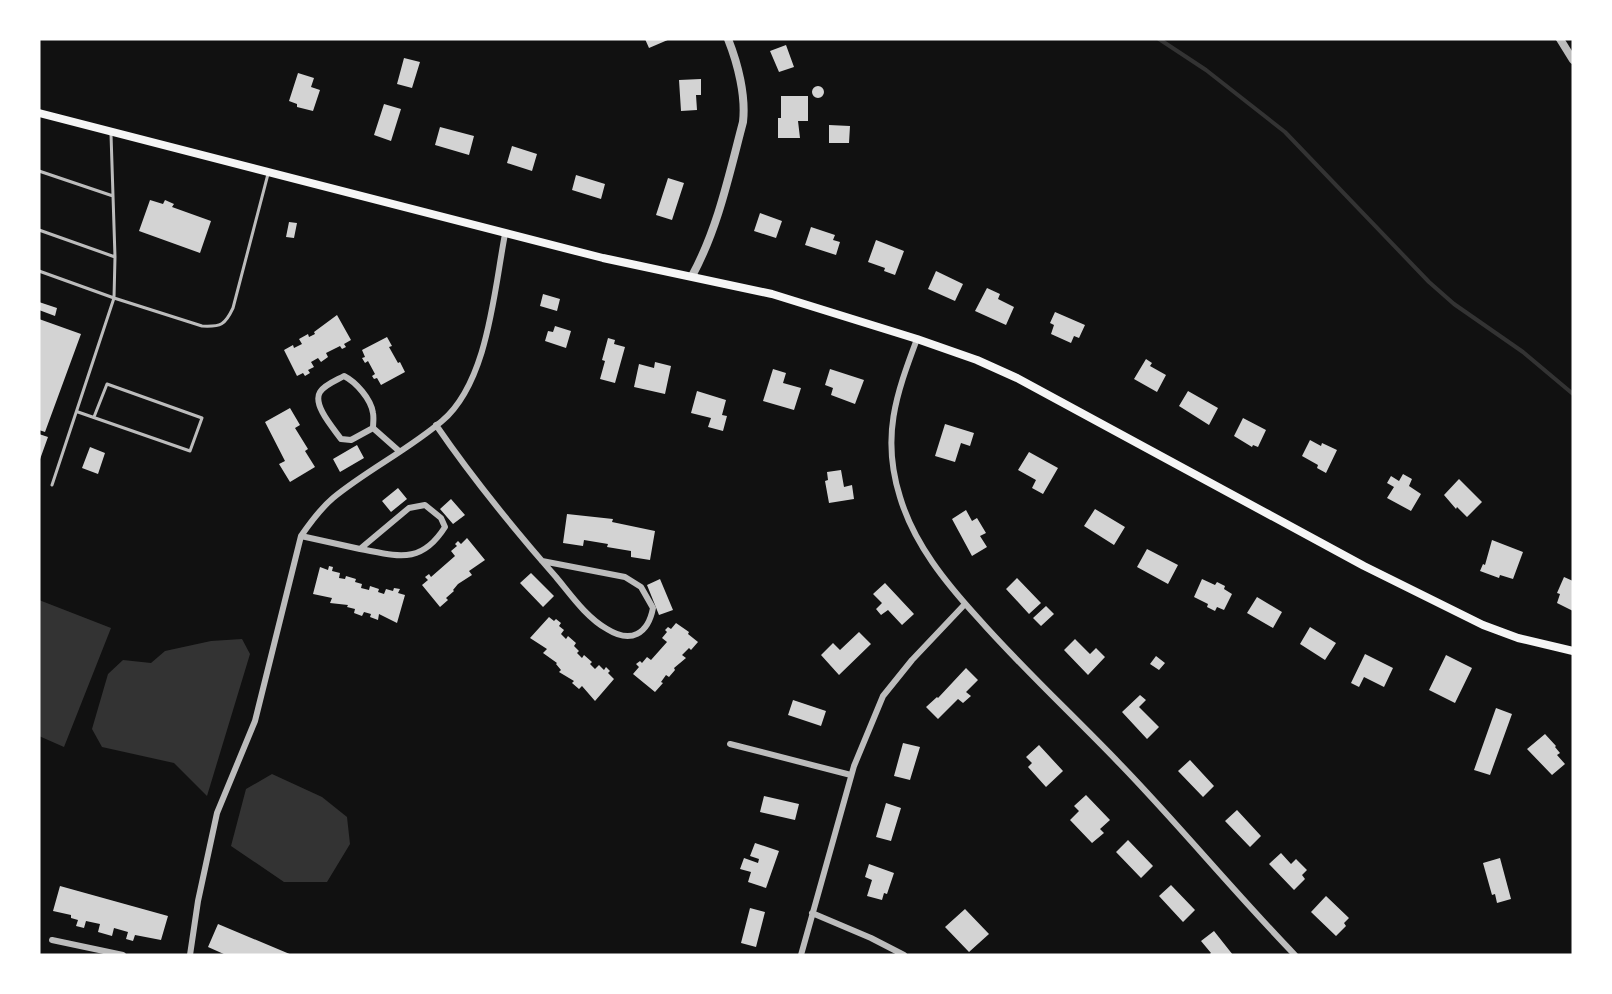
<svg xmlns="http://www.w3.org/2000/svg" width="1612" height="994" font-family="'IBM Plex Sans',sans-serif">
<style>
.water{fill:#333}
.lines{fill:none;stroke-linecap:round;stroke-linejoin:round}
.stream{stroke:#333;stroke-width:4}
.building{fill:#d3d3d3}
.service{stroke:#bcbcbc;stroke-width:3}
.minor{stroke:#bcbcbc;stroke-width:6}
.tertiary{stroke:#bcbcbc;stroke-width:8}
.secondary{stroke:#f5f5f5;stroke-width:8}
</style>
<rect width="100%" height="100%" fill="#111"/>
<!-- water -->
<path class="water" d="M39,600L111,628L64,747L39,736Z
M242,639L250,654L207,796L174,763L102,747L92,729L108,674L123,660L151,663L165,651L211,641Z
M272,774L322,797L347,817L350,844L327,882H284L231,846L246,789Z"/>
<g class="lines">
<!-- stream -->
<path class="stream" d="M1159,39L1206,70L1285,132L1429,282L1454,304L1523,352L1573,394"/>
</g>
<!-- building -->
<path class="building" d="M645,39H670L649,48Z
M786,45L794,67L779,72L770,51Z
M404,58L420,62L412,88L397,84Z
M298,73L314,78L311,87L320,90L313,111L297,107V104L289,101Z
M701,79V95H696L697,110L681,111L679,80Z
M812 92a6 6 0 1 1 12 0a6 6 0 1 1-12 0Z
M781,96H808V121H798L800,138H778V118H781Z
M384,104L401,109L391,141L374,135Z
M829,125L850,126L849,143H829Z
M440,127L474,136L469,155L435,145Z
M512,146L537,154L532,171L507,163Z
M576,175L605,184L601,199L572,190Z
M668,178L684,183L672,220L656,215Z
M150,200L163,204L165,200L174,204L172,207L211,221L200,253L139,231Z
M760,213L782,221L776,238L754,231Z
M289,222L297,223L294,238L286,237Z
M811,227L835,235L833,240L840,242L836,255L805,245Z
M876,240L904,251L895,275L884,271L885,268L868,262Z
M936,271L963,284L955,301L928,289Z
M987,288L1000,294L998,299L1014,307L1006,325L975,311Z
M543,294L560,299L557,311L540,306Z
M39,302L57,308L55,316L39,310Z
M1055,312L1085,325L1079,338L1074,336L1071,343L1051,334L1054,325L1050,323Z
M337,315L351,340L344,344L346,347L342,349L340,346L326,353L328,357L321,362L318,358L311,362L314,367L308,370L310,373L305,376L303,373L297,376L284,350L293,345L294,348L302,344L299,339L308,334L309,337L315,334L314,332Z
M39,319L81,334L45,432L39,430Z
M555,326L571,331L566,348L545,341L548,331L553,332Z
M387,337L392,346L389,347L398,363L400,362L405,372L381,385L377,378L374,379L372,376L375,374L368,361L365,363L362,358L365,357L362,350Z
M608,338L615,340L614,344L625,347L615,383L600,379L605,361L602,360Z
M1146,359L1152,363L1150,366L1166,375L1157,392L1134,379Z
M655,362L671,366L665,394L634,387L639,364L654,368Z
M773,369L786,373L783,383L801,388L794,410L763,401Z
M830,369L864,380L855,404L831,395L833,388L825,385Z
M697,391L726,400L722,415L727,416L723,431L708,427L711,418L691,413Z
M1188,391L1218,408L1209,425L1179,406Z
M290,408L300,425L295,428L308,449L305,451L315,467L290,482L279,464L285,461L265,422Z
M1243,418L1266,430L1258,447L1253,445L1252,447L1234,436Z
M945,424L974,433L970,446L961,443L955,462L935,456Z
M39,434L48,437L39,462Z
M1310,440L1321,446L1322,443L1337,450L1326,473L1317,468L1318,465L1302,456Z
M357,445L364,458L340,472L333,459Z
M90,447L105,453L98,474L82,468Z
M1029,452L1058,468L1043,494L1032,488L1036,480L1018,470Z
M841,470L844,487L852,485L854,499L829,503L825,481L828,480L827,472Z
M1403,474L1412,479L1409,486L1421,494L1411,511L1387,498L1394,487L1387,483L1391,476L1399,481Z
M1459,479L1482,502L1467,517L1457,507L1456,509L1444,495Z
M398,488L407,499L391,512L382,501Z
M451,499L465,515L453,524L440,509Z
M1095,509L1125,527L1114,545L1084,526Z
M966,510L972,521L977,518L986,533L980,536L987,547L972,556L952,519Z
M567,514L613,519L612,522L655,531L650,560L631,557V551L607,547L608,544L584,540L583,546L563,543Z
M467,538L485,560L469,571L472,575L458,584L453,590L454,591L446,598L448,600L440,607L422,585L428,580L425,577L429,574L431,577L455,556L451,551L457,546L455,544L458,541L461,544Z
M1492,540L1523,552L1513,579L1500,575L1499,578L1480,571L1483,564L1485,565Z
M1147,549L1178,565L1168,584L1137,567Z
M329,566L333,567L332,571L340,573L339,578L345,579L346,576L356,579L355,582L362,584L361,588L369,590L370,586L379,589L378,592L384,594L386,589L393,591L394,588L400,589L398,593L405,595L397,623L379,614L378,620L370,617L371,614L364,612L362,616L354,613L355,609L347,607L348,605L330,603L332,598L313,594L320,567L328,570Z
M531,573L554,596L543,607L520,583Z
M1564,577L1573,581V611L1557,603L1560,594L1557,593Z
M1017,578L1041,603L1029,614L1006,589Z
M660,579L673,610L659,615L647,585Z
M1202,579L1215,585L1217,582L1225,586L1224,589L1232,594L1224,610L1217,607L1215,611L1207,607L1208,604L1194,597Z
M885,583L914,614L902,625L888,610L881,615L876,609L882,603L873,594Z
M1257,597L1282,612L1273,628L1247,613Z
M1046,606L1054,614L1041,626L1033,618Z
M549,617L554,621L556,619L561,623L559,626L564,630L561,634L566,639L568,636L576,643L574,646L579,651L577,653L582,658L584,655L592,662L590,664L595,669L599,665L604,670L606,667L610,671L608,673L614,679L595,701L582,686L579,689L572,683L574,681L559,672L561,670L556,664L557,663L543,653L547,649L530,638Z
M676,623L689,632L688,634L698,642L691,650L689,648L682,655L686,658L674,668L675,670L669,677L666,675L661,682L663,683L655,692L633,674L639,667L636,664L640,661L642,663L647,657L651,660L667,642L662,638L667,632L665,630L668,627L671,629Z
M1310,627L1336,643L1325,660L1300,644Z
M859,632L871,644L839,675L821,655L833,643L840,650Z
M1075,639L1090,654L1096,648L1105,657L1088,675L1064,650Z
M1365,654L1393,668L1384,687L1364,677L1359,687L1351,683Z
M1446,655L1472,668L1455,703L1429,690Z
M1156,656L1165,663L1159,670L1150,664Z
M966,668L978,680L966,692L971,696L963,703L958,699L938,719L926,707L937,697L938,698Z
M1140,695L1146,700L1139,707L1159,727L1147,739L1122,712Z
M793,700L826,711L821,726L788,715Z
M1496,708L1512,714L1490,775L1474,770Z
M1545,734L1556,746L1555,747L1560,753L1557,755L1565,764L1552,775L1527,749Z
M903,743L920,747L910,780L894,776Z
M1039,745L1063,771L1046,787L1028,767L1032,763L1026,757Z
M1190,760L1214,786L1203,797L1178,771Z
M1086,795L1110,820L1100,829L1104,833L1092,843L1070,820L1079,811L1074,806Z
M764,796L799,804L795,820L760,812Z
M886,803L901,808L891,841L876,837Z
M1237,810L1261,836L1250,847L1225,821Z
M1128,840L1153,866L1141,878L1116,852Z
M755,843L779,851L766,888L748,882L751,872L740,869L744,858L758,863L759,859L750,856Z
M1281,853L1291,864L1296,859L1307,870L1302,875L1305,879L1294,890L1269,864Z
M1500,858L1511,899L1497,903L1495,894L1492,895L1483,863Z
M869,864L894,873L887,894L884,893L882,900L867,896L872,880L865,877Z
M1171,885L1195,910L1183,922L1159,896Z
M60,886L168,916L161,940L135,935L133,941L126,939L128,932L114,928L112,936L98,932L100,924L86,921L84,928L76,926L78,920L71,918V915L53,911Z
M1326,896L1349,918L1344,923L1346,926L1336,936L1311,912Z
M750,908L765,912L756,947L741,943Z
M965,909L989,934L969,952L945,927Z
M218,924L292,955H226L208,947Z
M1214,931L1233,955H1209L1211,953L1201,941Z"/>
<g class="lines">
<!-- service -->
<path class="service" d="M39,171L113,196
M39,230L115,257
M39,271L114,298L115,257L111,134
M78,412L190,451L202,418L107,384L94,417
M52,485L114,298L202,326C221,327 225,325 233,308L268,174"/>
<!-- minor -->
<path class="minor" d="M917,339C896,395 881,437 900,497C914,544 946,583 978,618C1023,669 1073,715 1120,764C1180,826 1235,893 1295,955
M344,376C356,382 371,399 373,413C374,418 373,424 373,428L351,440L341,439C334,429 312,405 320,392C324,385 337,380 344,376Z
M436,425C473,479 513,528 556,577C571,595 586,617 607,629C631,644 648,634 653,608L641,587L625,577L542,561
M373,428L399,451
M425,505L441,518L445,527C421,565 398,556 360,549L409,508Z
M301,536L360,549
M730,744L851,775
M812,913L871,938L904,955
M52,940L123,955
M190,955L198,901L217,813L255,721L301,536C310,523 320,509 333,498C367,470 408,450 442,421C488,382 494,291 505,234
M801,955L854,766L883,696L912,660L965,604"/>
<!-- tertiary -->
<path class="tertiary" d="M1560,39L1573,60
M692,276C718,228 729,175 743,122C746,96 738,64 728,39"/>
<!-- secondary -->
<path class="secondary" d="M39,113L603,258L772,294L917,339L977,360L1017,378L1364,566L1483,625L1518,638L1573,651"/>
</g>
<!-- border -->
<rect width="1612" height="994" fill="none" stroke="#ffffff" stroke-width="81"/>
</svg>
